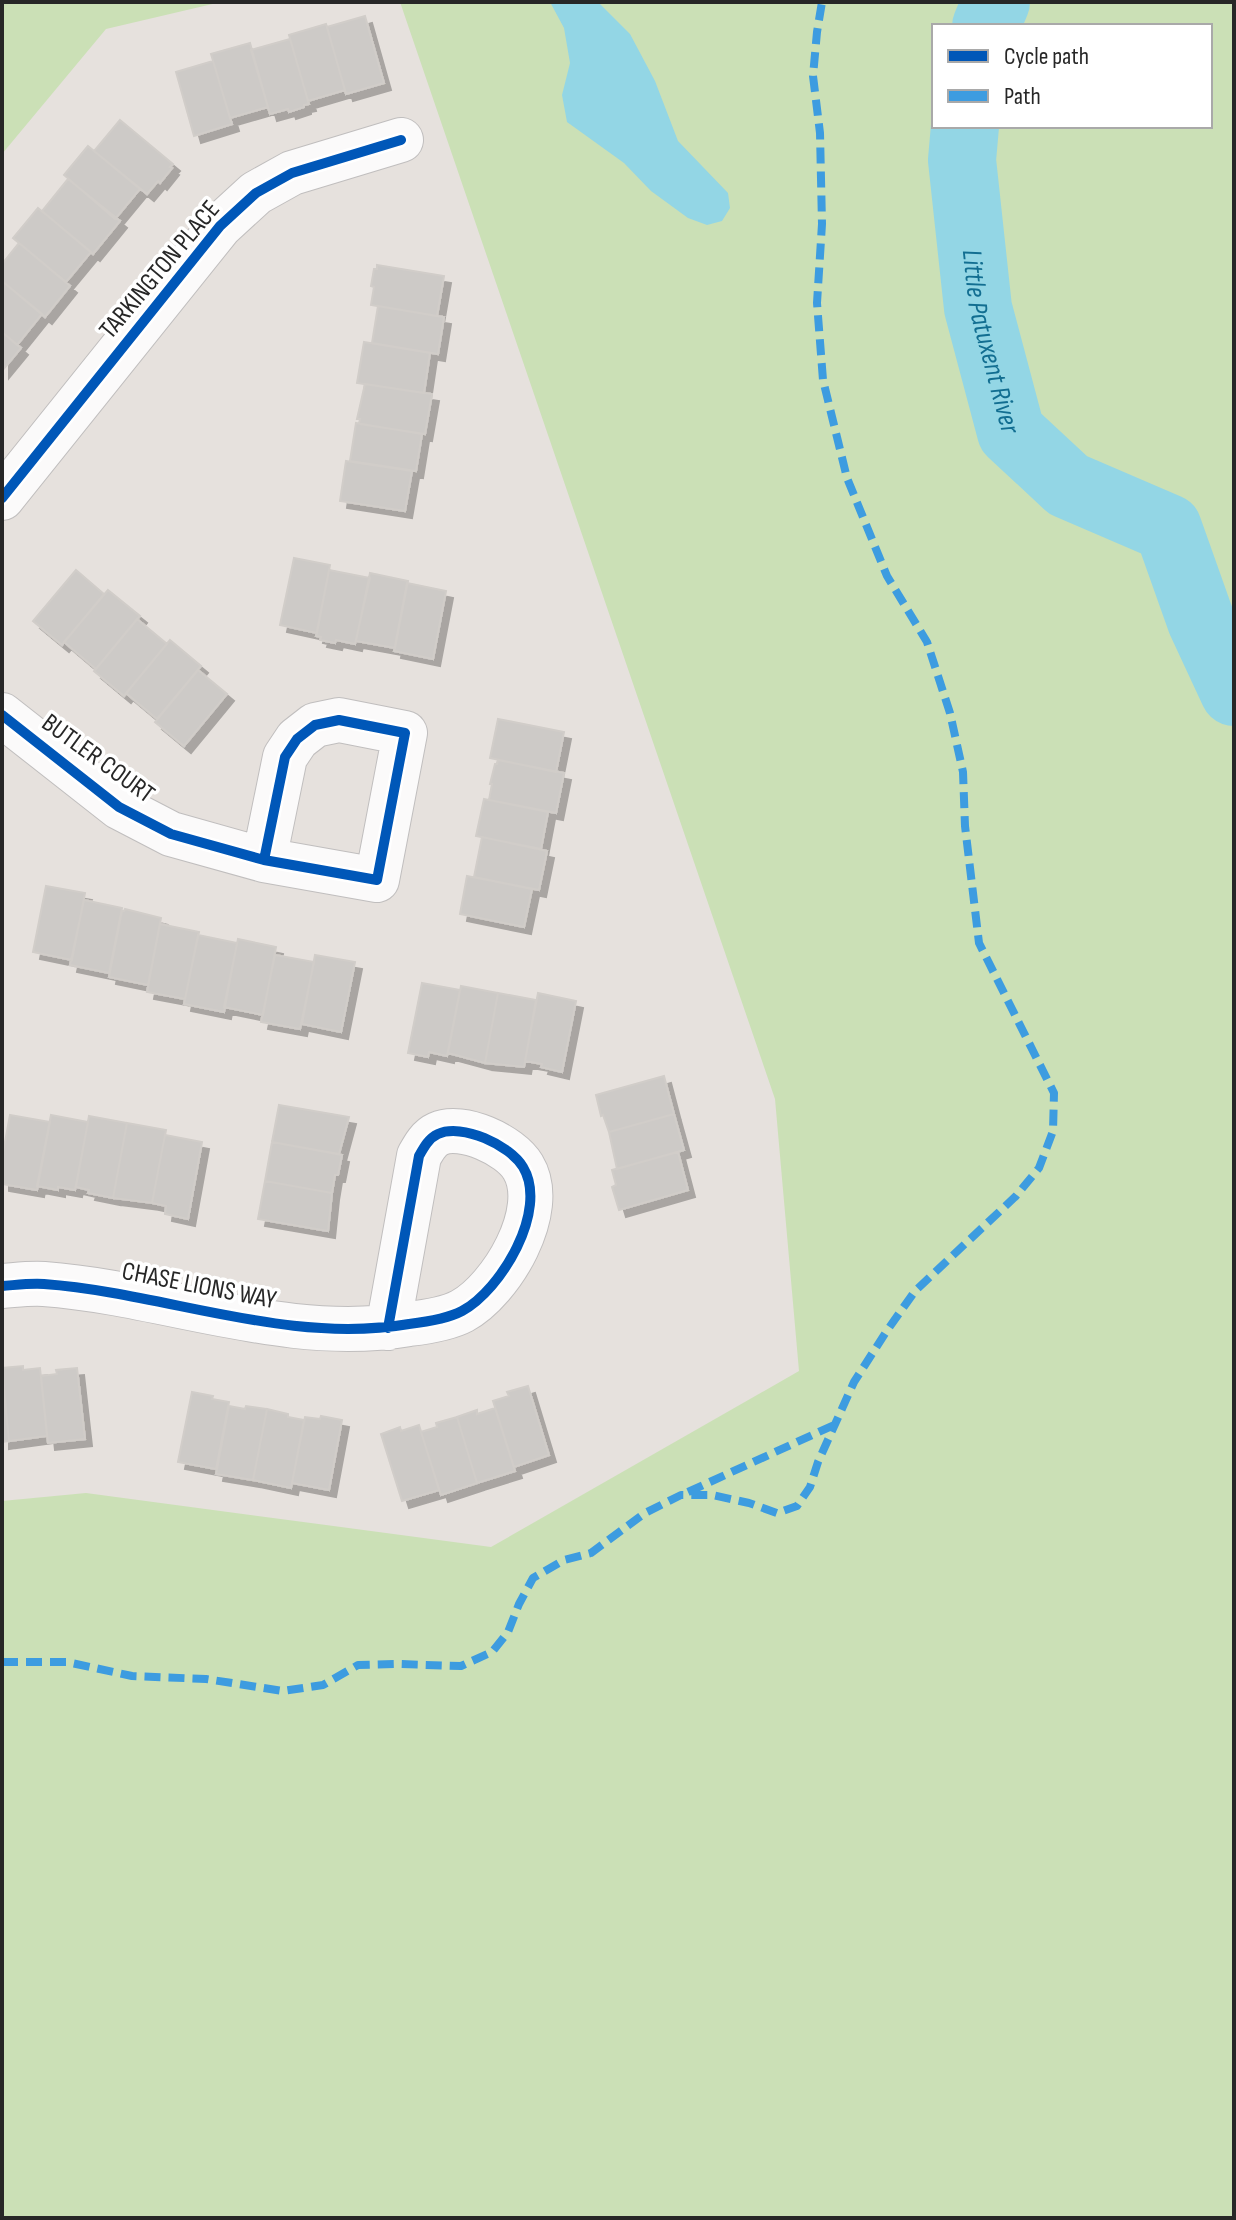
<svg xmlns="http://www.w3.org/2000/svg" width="1236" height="2220" font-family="'Sofia Sans Condensed',sans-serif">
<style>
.green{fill:#cbe0b6;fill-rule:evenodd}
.water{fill:#93d6e5}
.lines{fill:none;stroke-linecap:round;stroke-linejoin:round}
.river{stroke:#93d6e5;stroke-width:68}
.building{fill:#cdcac7;stroke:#d1cdc9;stroke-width:2;filter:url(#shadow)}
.minor-casing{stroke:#c0bebe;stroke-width:46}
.minor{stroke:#fbfafa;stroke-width:44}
.quiet{stroke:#3d9ce0;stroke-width:8;stroke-dasharray:16 8;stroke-linecap:butt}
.cycleway-casing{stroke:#fff;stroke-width:15}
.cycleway{stroke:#0057b8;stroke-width:10}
.labels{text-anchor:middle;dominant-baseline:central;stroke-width:7;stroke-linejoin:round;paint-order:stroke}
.street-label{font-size:26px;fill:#272727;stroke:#fff}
.water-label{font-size:28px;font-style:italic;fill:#126e91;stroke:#fff}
</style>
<defs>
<filter id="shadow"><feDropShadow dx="7" dy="7" stdDeviation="0" flood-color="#0004"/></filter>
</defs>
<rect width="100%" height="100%" fill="#e6e1dd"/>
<!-- green -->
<path class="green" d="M2,2H221L106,29L2,154Z
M400,2H1234V2218H2V1501L86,1493L491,1547L799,1371L775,1099ZM934,26H1210V126H934Z"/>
<!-- water -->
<path class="water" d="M550,2H598L630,34L655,81L678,141L728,193L730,208L722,221L707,225L688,218L651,191L624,163L567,122L562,95L570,63L564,28Z"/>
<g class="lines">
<!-- river -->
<g class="river">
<path d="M986,26L996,2"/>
<path id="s1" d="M965,126L962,160L978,308L1011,432L1068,485L1168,528L1201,621L1234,692"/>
</g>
</g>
<!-- building -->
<path class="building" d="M365,16L384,83L346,94L327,27Z
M326,24L345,90L308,101L289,35Z
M290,39L309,104L304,105V107L289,112L288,109L270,114L251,50Z
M250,43L268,107L230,118L211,54Z
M213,61L232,124L194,136L176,72Z
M120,120L173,164L170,167L172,168L160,183L158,181L147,194L94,151Z
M88,146L140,189L115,219L64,175Z
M68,179L120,221L93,254L42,211Z
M38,208L91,252L66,282L13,238Z
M19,243L70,286L45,317L2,281V264Z
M377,265L444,276L437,316L371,305L374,287L371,286L374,269H377Z
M2,281L42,314L17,345L2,332Z
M378,306L444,317L438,354L372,343Z
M2,332L21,348L2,371Z
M364,342L430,353L424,393L357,383Z
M365,384L432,394L425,434L359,424L360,419H357Z
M356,423L422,434L416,471L350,461Z
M346,461L412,471L405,511L340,501Z
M294,558L330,565L317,633L280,625Z
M76,570L104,594L62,645L33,621Z
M329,570L370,578L355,644L336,640L335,643L320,640L321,637L316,636Z
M370,573L408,581L395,648L356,641Z
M407,583L446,591L433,659L394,651Z
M108,590L140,616L96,669L64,642Z
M137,619L167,644L124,696L94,671Z
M170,640L201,666L157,719L126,693Z
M198,670L227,694L184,746L155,722Z
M498,719L564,732L556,772L490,758Z
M498,760L564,773L556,813L489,800L492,784H490L495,764H497Z
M484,799L548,812L541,849L476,836Z
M482,837L547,851L539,890L474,877Z
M467,876L532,889L524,927L460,914Z
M46,886L85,893L72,960L33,952Z
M84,900L122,908L109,973L70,965Z
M125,909L161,918L148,985L109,977L122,911H124Z
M160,924L199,932L185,999L147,992Z
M198,935L237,943L224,1012L184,1004Z
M238,939L276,947L263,1015L224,1007Z
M275,955L314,962L300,1029L261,1022Z
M315,955L355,962L341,1032L302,1024Z
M422,983L460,990L447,1056L429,1052L428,1057L408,1053Z
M461,986L498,993L485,1063L448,1053Z
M498,993L536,1000L524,1067L485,1063Z
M538,993L576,1001L562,1072L541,1067L542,1064L525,1061Z
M664,1076L674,1114L609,1132L603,1115L601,1116L596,1095Z
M279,1105L349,1117L339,1154L272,1142Z
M674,1114L684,1150L617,1169L609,1132Z
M10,1115L50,1122L37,1190L2,1184V1158Z
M51,1115L88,1122L75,1190L58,1187V1190L37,1186Z
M89,1116L127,1123L113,1198L88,1193L89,1190L76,1187Z
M127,1123L166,1130L152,1203L113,1198Z
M165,1135L202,1142L188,1219L165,1214L166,1206L152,1203Z
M272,1142L342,1155L338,1175H335L332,1193L265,1181Z
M678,1152L688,1190L619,1210L612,1187L616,1185L612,1170Z
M265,1181L332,1193L328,1231L258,1219Z
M23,1366V1370L40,1368L47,1436L9,1441L2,1368Z
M77,1368L85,1439L48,1443L41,1376L57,1374L56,1370Z
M2,1375L9,1441L2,1442Z
M528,1386L549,1455L514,1467L493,1401L509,1396L507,1392Z
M192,1392L213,1396L212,1399L229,1402L216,1469L178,1462Z
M229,1406L245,1409L246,1406L267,1409L253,1480L216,1474Z
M495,1408L515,1471L477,1483L457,1417L477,1410V1414Z
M267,1409L288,1414V1417L304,1420L291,1488L253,1480Z
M321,1416L342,1420L329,1490L292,1483L305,1417L320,1419Z
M457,1417L477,1483L441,1495L421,1432L437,1427L436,1423Z
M419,1425L439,1490L402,1501L381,1434L400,1427L401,1431Z"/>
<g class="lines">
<defs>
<path id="minor" d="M2,498L220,226L256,193L292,173L401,140
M2,715L119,807L171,834L264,860L377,880L405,733L339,720L315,725L297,739L285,757L264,860
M2,1286C16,1285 30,1283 44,1284C166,1293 286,1345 409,1324C426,1322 447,1319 462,1311C501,1290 549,1210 523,1167C510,1145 462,1123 438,1134C429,1138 424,1147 419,1156L388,1328"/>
</defs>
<!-- minor casing -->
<use href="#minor" class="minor-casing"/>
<!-- minor -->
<use href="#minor" class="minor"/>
<!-- quiet -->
<path class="quiet" d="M688,1492L834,1425
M2,1662H67L132,1676L206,1679L283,1691L323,1685L358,1665L398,1664L461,1666L492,1652L508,1632L519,1604L533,1578L564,1560L591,1553L645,1513L681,1495H712L749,1503L777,1513L797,1506L810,1487L818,1462L854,1382L886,1332L915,1291L1016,1196L1039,1168L1053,1131L1054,1093L979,943L965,826L963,772L950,713L927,642L887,576L847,478L823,380L817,303L822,224L820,133L813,76L817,32L822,2"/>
<defs>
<path id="cycleway" d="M2,498L220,226L256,193L292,173L401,140
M2,715L119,807L171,834L264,860L377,880L405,733L339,720L315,725L297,739L285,757L264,860
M2,1286C16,1285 30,1283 44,1284C166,1293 286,1345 409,1324C426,1322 447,1319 462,1311C501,1290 549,1210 523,1167C510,1145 462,1123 438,1134C429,1138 424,1147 419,1156L388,1328"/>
</defs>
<!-- cycleway casing -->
<use href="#cycleway" class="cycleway-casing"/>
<!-- cycleway -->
<use href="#cycleway" class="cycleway"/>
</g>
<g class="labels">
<!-- street labels -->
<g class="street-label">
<text transform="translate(160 270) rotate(-50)">TARKINGTON PLACE</text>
<text transform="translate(98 759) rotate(36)">BUTLER COURT</text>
<text transform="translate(199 1286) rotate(11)">CHASE LIONS WAY</text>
</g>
<!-- water labels -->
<g class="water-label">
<text stroke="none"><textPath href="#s1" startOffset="218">Little Patuxent River</textPath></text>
</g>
</g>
<!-- border -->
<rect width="1236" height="2220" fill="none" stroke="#272727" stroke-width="8"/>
<!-- legend -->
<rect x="932" y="24" width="280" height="104" fill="#ffffff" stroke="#a9a9a9" stroke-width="2"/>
<rect x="948" y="50" width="40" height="12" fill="#0057b8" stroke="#a9a9a9" stroke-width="2"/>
<text x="1004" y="64" font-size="24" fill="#272727">Cycle path</text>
<rect x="948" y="90" width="40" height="12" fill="#3d9ce0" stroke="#a9a9a9" stroke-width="2"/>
<text x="1004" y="104" font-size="24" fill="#272727">Path</text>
</svg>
